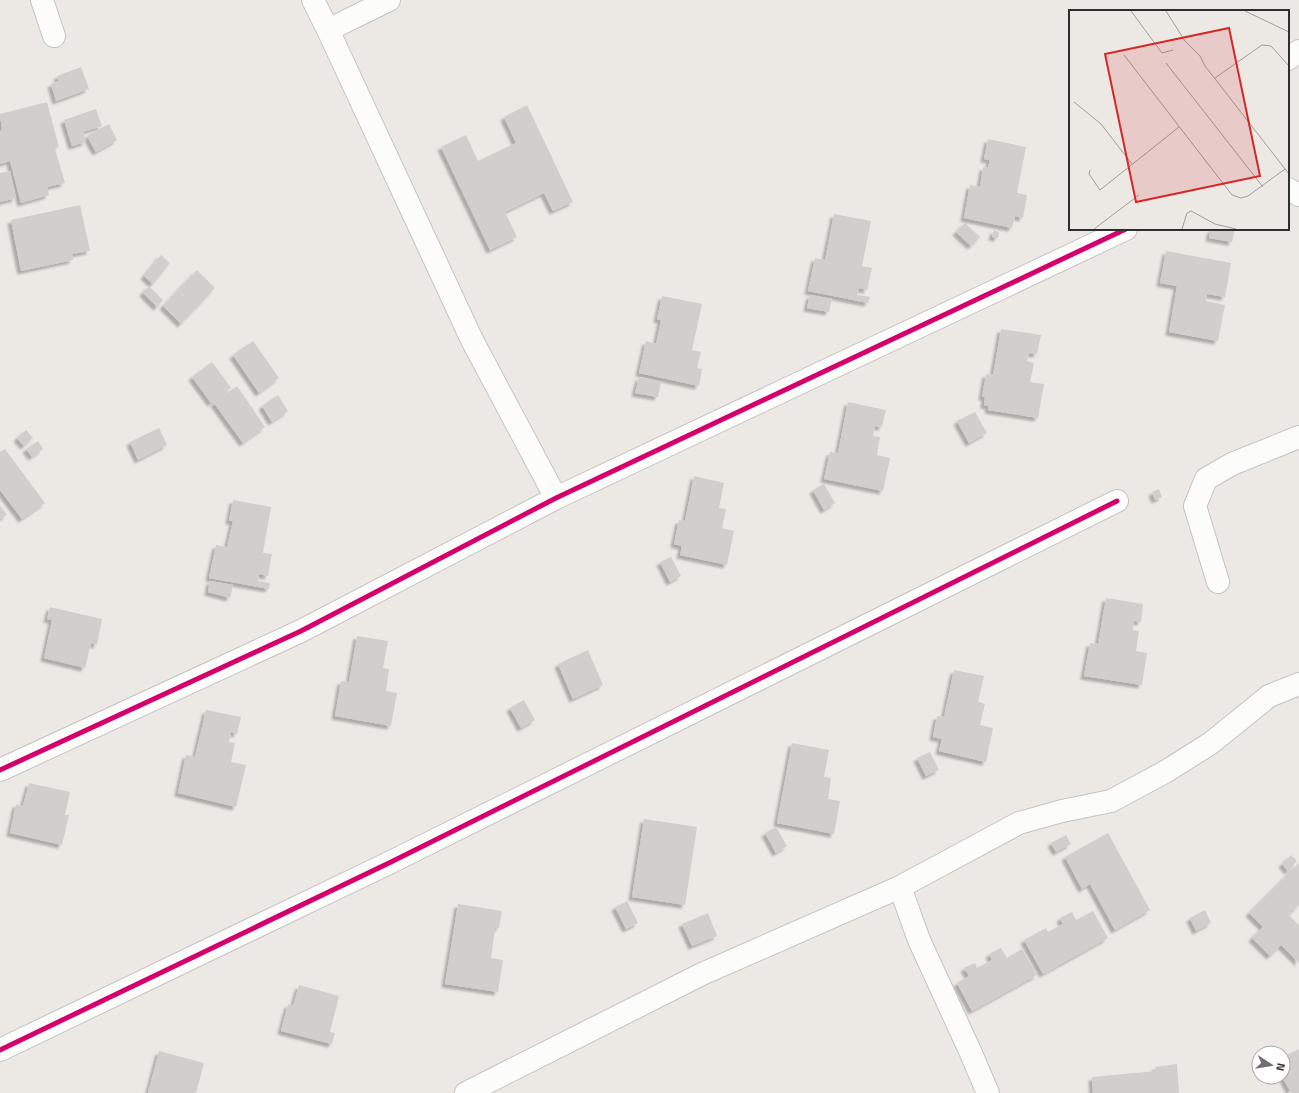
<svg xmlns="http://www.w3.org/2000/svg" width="1299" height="1093" font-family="'Titillium Web',sans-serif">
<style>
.building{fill:#d1cecb;filter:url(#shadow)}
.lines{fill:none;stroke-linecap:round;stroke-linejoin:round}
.street-casing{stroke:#c5c4c5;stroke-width:24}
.street{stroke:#fcfcfb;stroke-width:22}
.cycleway-casing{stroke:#fff;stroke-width:8}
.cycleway{stroke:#d6006c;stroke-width:5}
.inset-road{fill:none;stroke:#a09e9b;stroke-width:1}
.view{fill:#d62828;fill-opacity:0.15;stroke:#d62828;stroke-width:2}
.inset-edge{fill:none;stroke:#2e2e2e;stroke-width:2}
</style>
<defs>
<filter id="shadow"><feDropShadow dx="-3.5" dy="3.5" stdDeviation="1" flood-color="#0004"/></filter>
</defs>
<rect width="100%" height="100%" fill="#ece8e4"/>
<!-- building -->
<path class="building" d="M81,67L89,89L56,101L51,84L59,81L57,76Z
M47,102L59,147L55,149L65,183L47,187L49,195L21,203L10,161L0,164V131L2,130L0,114Z
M527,105L573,202L553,211L544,193L505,212L517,237L490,250L441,147L466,135L478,161L516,143L504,117Z
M96,109L102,126L83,132L86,142L72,146L64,120Z
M109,124L117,140L96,152L87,136Z
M988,139L1026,147L1017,193L1027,195L1023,218L1015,216L1012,228L964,218L970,185L980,187L983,167L988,168L990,160L984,159Z
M10,171L16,198L0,202V173Z
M80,205L90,251L72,254L73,260L21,271L11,220Z
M834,214L871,221L862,266L872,268L867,290L859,288L857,295L870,297L868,303L808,291L815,258L825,260Z
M965,223L980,237L971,246L956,232Z
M1211,229H1235L1232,242L1209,238Z
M994,230L999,232L998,238L992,237Z
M1166,251L1231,263L1225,297L1207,294L1206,301L1225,305L1218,341L1169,332L1177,286L1160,283Z
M161,255L170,263L153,284L144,276Z
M197,270L215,288L181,324L163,306Z
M149,286L163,300L157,307L143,293Z
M810,295L832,299L829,312L807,308Z
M662,296L702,304L692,350L701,352L697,368L702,369L699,386L639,373L646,341L656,344L661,320L657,319Z
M1001,329L1041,335L1037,354L1029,353L1027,361L1034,363L1030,382L1044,384L1038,418L988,410L989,406L984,405L985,397H982L986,374L993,375Z
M253,341L279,378L259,393L233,355Z
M212,362L231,388L211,403L192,377Z
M639,377L661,382L658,397L635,393Z
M237,386L265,427L243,443L214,403Z
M278,395L288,411L272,422L262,406Z
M848,402L886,410L882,427L875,426L873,436L880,437L877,455L890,458L883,491L824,479L830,452L838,453Z
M975,412L987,433L969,443L957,421Z
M159,428L167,445L138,460L130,442Z
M26,430L33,438L24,446L17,438Z
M38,441L43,449L32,457L26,449Z
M5,449L45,503L22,519L0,490V452Z
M694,476L724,483L719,508L726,509L722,528L734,531L727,565L680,555L682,546L674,544L679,520L685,521Z
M824,484L835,503L824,510L813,490Z
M1159,489L1162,497L1155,500L1152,492Z
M233,500L271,507L263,553L272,554L268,576L259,574L258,581L270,583L269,589L209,578L216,545L227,547L233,521H229Z
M0,506L7,515L0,519Z
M671,557L681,576L670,582L660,562Z
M210,581L233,585L230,598L208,592Z
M1106,598L1143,604L1141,622L1134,621L1133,630L1139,631L1136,651L1147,653L1142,685L1084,676L1090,643L1098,644Z
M50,607L102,619L97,645L91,643L85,668L44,658L52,620L47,619Z
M357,636L388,641L383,668L389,669L386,691L397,693L391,726L335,716L341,681L349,682Z
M588,650L603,685L573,699L558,664Z
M954,670L984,676L978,702L985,704L980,725L993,728L986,762L939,751L942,739L933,737L937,716L944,717Z
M524,700L535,720L521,728L510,708Z
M206,710L241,717L237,734L231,732L229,742L235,743L231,762L246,765L236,807L178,793L186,755L195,757Z
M792,743L829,750L824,777L831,778L828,799L840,801L834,834L777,823Z
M930,752L939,770L926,776L917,758Z
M29,783L70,792L65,815H69L62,845L10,833L16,804L23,806Z
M644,819L697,827L685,905L632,897Z
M776,827L787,846L776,853L765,833Z
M1108,833L1150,910L1115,930L1090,884L1082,889L1065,857Z
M1066,835L1071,844L1056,852L1051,843Z
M1291,855L1297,861L1288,871L1282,864Z
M1299,863V905L1289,915L1299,925V963L1281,945L1270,956L1252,938L1263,927L1249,913Z
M627,901L638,923L626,929L615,907Z
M458,904L502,911L499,928H495L491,958L503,960L498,992L445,984Z
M1205,910L1211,923L1196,931L1190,918Z
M1093,911L1108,938L1043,974L1024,940L1046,928L1048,932L1063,924L1060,918L1072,912L1076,920Z
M708,913L717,936L692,946L682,924Z
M1001,948L1007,958L1022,949L1037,975L972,1011L957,983L969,976L964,968L975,963L977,968L992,960L989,954Z
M299,985L339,996L330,1032L335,1033L332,1044L281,1031L288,1004L293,1006Z
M1299,1049V1093H1287L1290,1091L1283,1078V1057Z
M159,1051L204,1063L196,1093H148Z
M1177,1064L1179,1093H1093L1092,1077L1156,1071L1155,1067Z"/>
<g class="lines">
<defs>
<path id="street" d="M42,0L54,36
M313,0L328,30L472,340L556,498
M328,30L389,0
M1288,59L1299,51
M1288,189L1299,195
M1218,582L1195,506L1206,479L1232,464L1299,437
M0,770L301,631L556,498L1126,229
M900,887L919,940L970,1051L988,1093
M0,1050L391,862L1117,501
M466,1093L702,974L900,887L1019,823L1062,811L1111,801L1165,772L1211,743L1269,696L1299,684"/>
</defs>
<!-- street casing -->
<use href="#street" class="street-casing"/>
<!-- street -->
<use href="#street" class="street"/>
<defs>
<path id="cycleway" d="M0,770L301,631L556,498L1126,229
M0,1050L391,862L1117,501"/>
</defs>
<!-- cycleway casing -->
<use href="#cycleway" class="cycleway-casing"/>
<!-- cycleway -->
<use href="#cycleway" class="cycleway"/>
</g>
<!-- overview -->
<g transform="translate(1069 10)">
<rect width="220" height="220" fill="#ece8e4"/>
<path class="inset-road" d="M62,1L93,43L104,40M97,1L116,31L131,46L136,56L220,164M176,1L220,22M55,45L163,185L172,188L179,186L216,159M97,53L194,177M146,68L193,35L202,36L220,56M5,92L32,114L63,154M21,160L20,164L31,180L110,117M25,219L70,185M113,219L118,203L122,201L146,214L167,219"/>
<path class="view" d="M160,18L191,166L67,192L36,44Z"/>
<rect width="220" height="220" class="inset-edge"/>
</g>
<!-- north arrow -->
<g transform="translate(1271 1065) rotate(102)"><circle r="19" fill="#ffffff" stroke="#ababab"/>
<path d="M0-3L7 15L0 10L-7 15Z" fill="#706f6e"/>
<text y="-6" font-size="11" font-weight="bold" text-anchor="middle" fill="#2e2e2e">N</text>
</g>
</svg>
